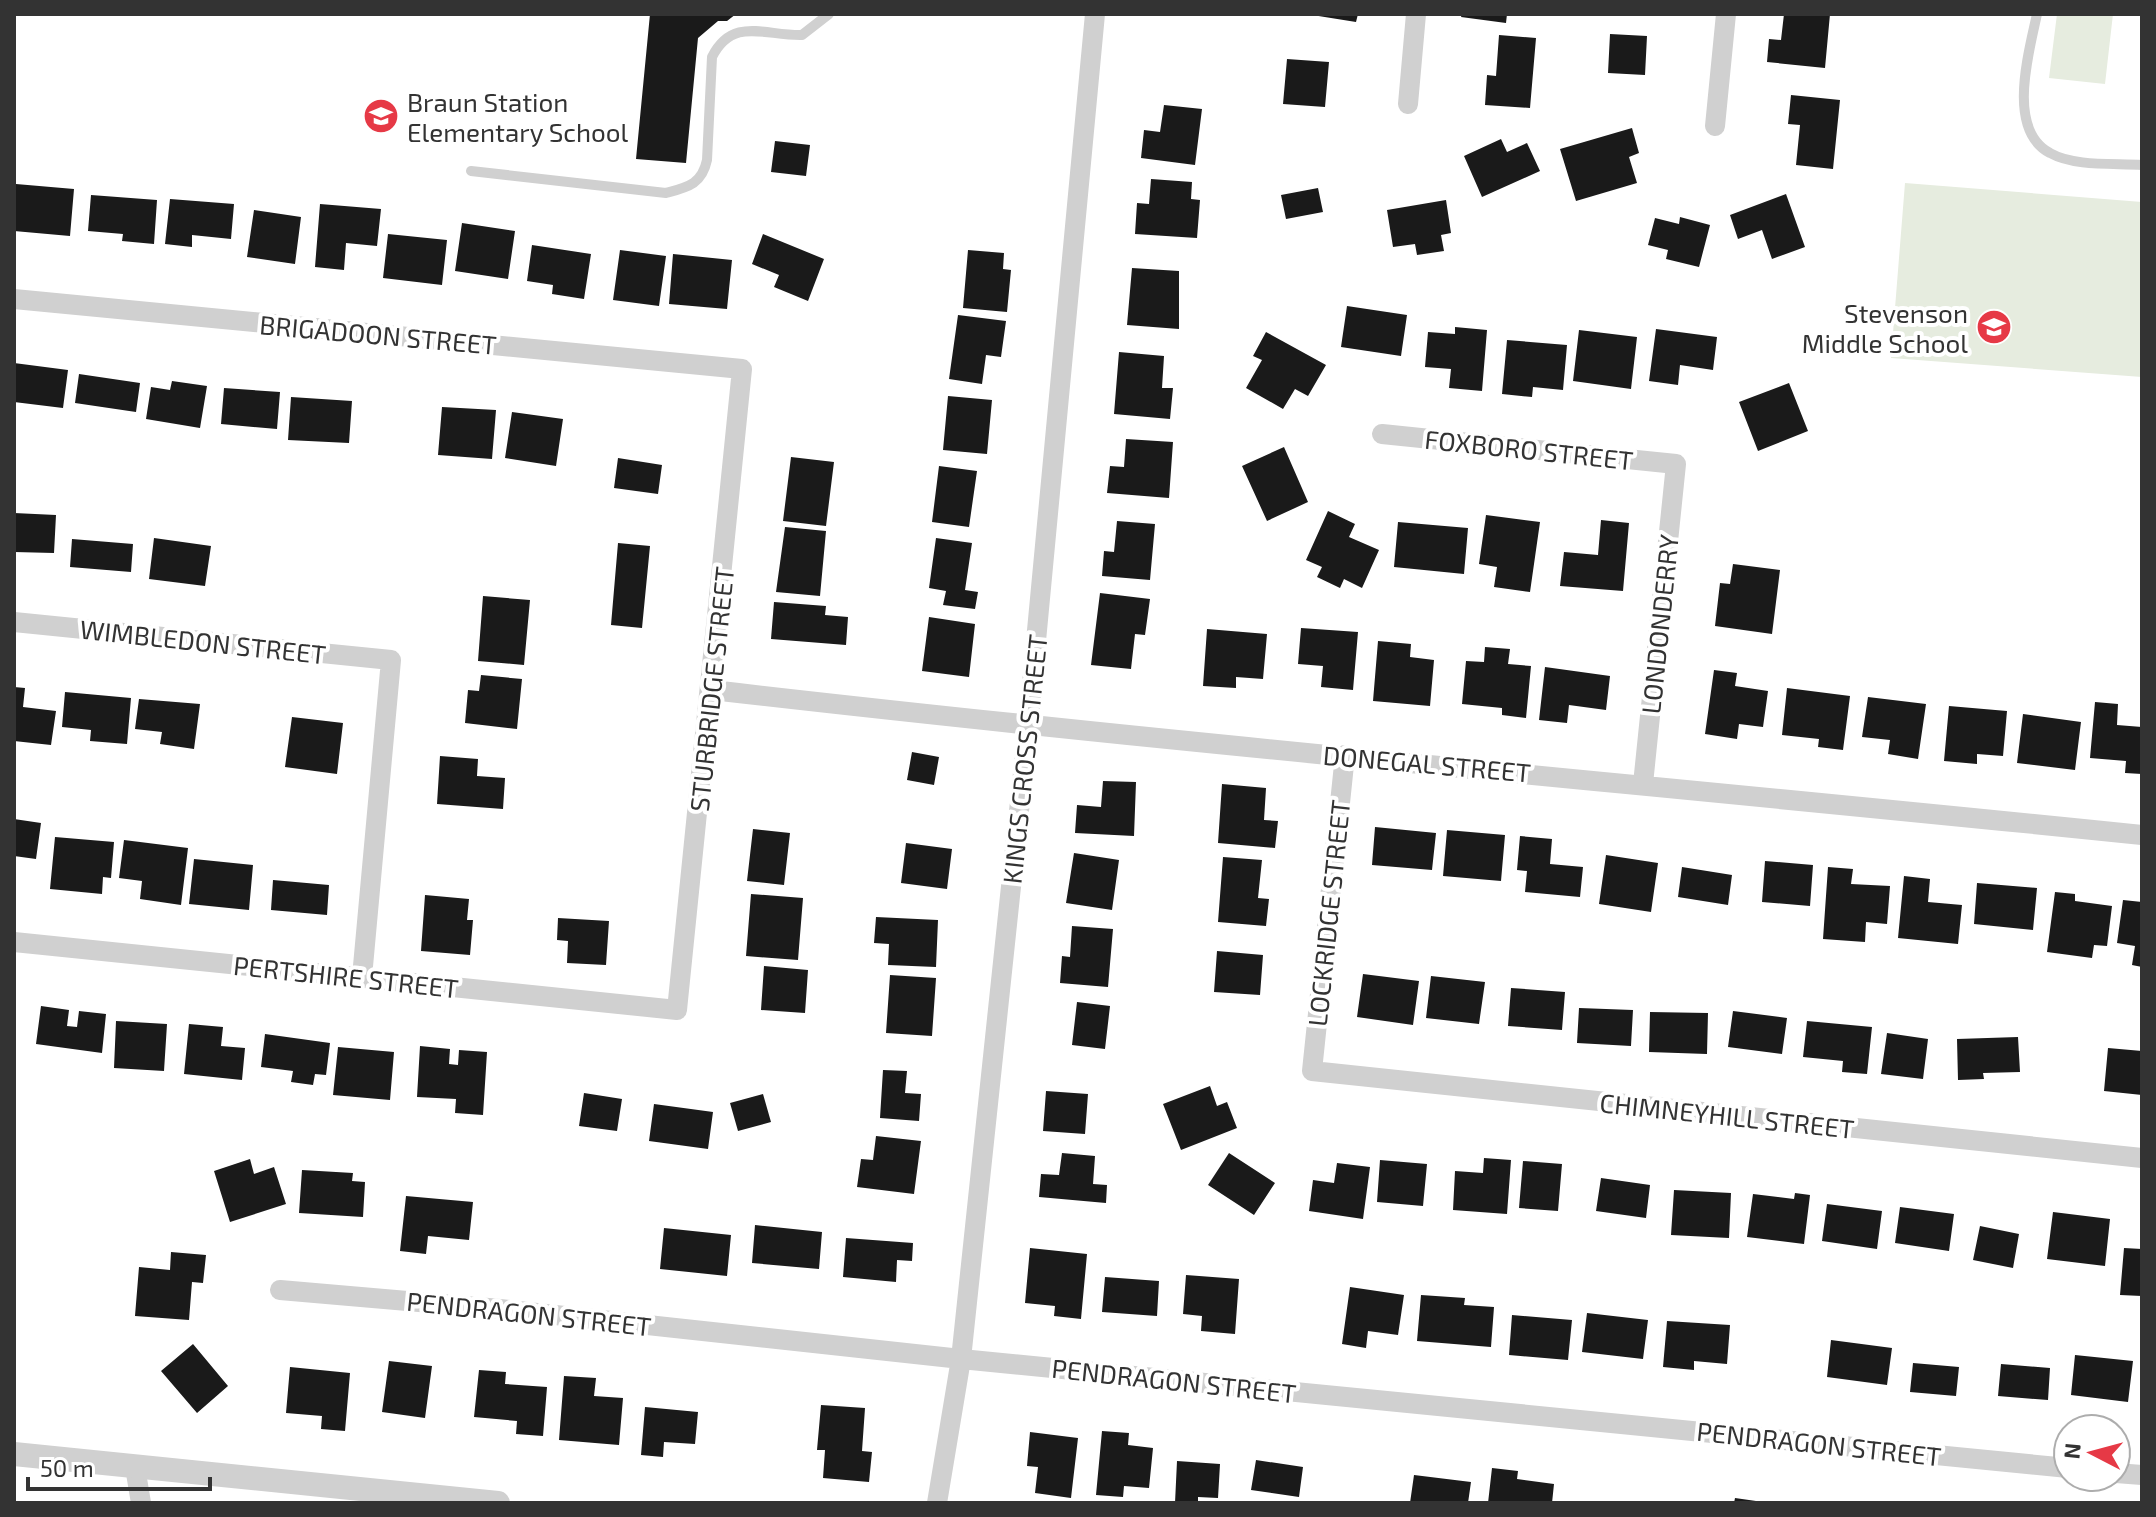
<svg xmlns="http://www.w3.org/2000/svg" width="2156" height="1517" font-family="'Exo 2',sans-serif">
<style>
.green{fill:#e6ecdf}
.building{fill:#1a1a1a}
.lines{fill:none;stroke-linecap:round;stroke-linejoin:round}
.service{stroke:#d0d0d0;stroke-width:10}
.minor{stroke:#d0d0d0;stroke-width:20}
.tertiary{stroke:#d0d0d0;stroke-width:24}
.labels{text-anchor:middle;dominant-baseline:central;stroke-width:8;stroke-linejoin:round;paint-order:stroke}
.poi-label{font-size:26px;fill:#333;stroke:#fff;text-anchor:start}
.street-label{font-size:26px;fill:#333;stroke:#fff}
</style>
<rect width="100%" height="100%" fill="#fff"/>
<!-- green -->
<path class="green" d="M2057,14H2113L2105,84L2049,78Z
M1905,183L2142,202V377L1891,358Z"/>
<!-- building -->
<path class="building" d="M650,14H736L727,21H718L698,38L686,163L636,159Z
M1306,14H1358L1356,22Z
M1462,14H1507L1506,23L1461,17Z
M1784,14H1830L1825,68L1767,62L1769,39L1781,40Z
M1610,34L1647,36L1645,75L1608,73Z
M1499,35L1536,38L1530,108L1485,105L1487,75L1496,76Z
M1287,59L1329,62L1325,107L1283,104Z
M1791,95L1840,100L1833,169L1796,165L1800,125L1788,124Z
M1164,105L1202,109L1195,165L1141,158L1144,130L1160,132Z
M1632,128L1639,153L1629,157L1637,183L1576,201L1560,149Z
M1501,139L1507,152L1527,143L1540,171L1482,197L1464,156Z
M775,141L810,145L806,176L771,172Z
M1151,179L1192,182L1191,199L1200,200L1197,238L1135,234L1137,203L1149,204Z
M16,184L74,189L70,236L14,231Z
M1318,188L1323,212L1286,219L1281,195Z
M1786,194L1805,247L1772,259L1762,230L1738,239L1730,215Z
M91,195L157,200L154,244L122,241L123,234L88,231Z
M170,199L234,204L231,239L192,235V247L165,244Z
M1446,200L1451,233L1441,235L1444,251L1417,255L1415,244L1393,247L1387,210Z
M320,204L381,209L377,246L346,243L344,270L315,267Z
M254,210L301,217L295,264L247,257Z
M1680,217L1710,225L1699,267L1666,259L1668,250L1648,245L1655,218L1679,224Z
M462,223L515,231L508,279L455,271Z
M388,234L447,240L442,285L383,278Z
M763,234L824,259L808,301L774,287L779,275L752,264Z
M532,245L591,254L584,299L552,294L553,285L527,281Z
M620,250L666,256L659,306L613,300Z
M968,250L1004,253L1003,269L1011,270L1007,312L963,308Z
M673,254L732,260L727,309L669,304Z
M1132,268L1179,271V329L1127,325Z
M1347,306L1407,315L1401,356L1341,347Z
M958,315L1006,321L1001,357L986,355L982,384L949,379Z
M1455,327L1487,330L1482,391L1449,388L1451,369L1425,367L1428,332L1455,334Z
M1656,329L1717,337L1713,370L1680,365L1678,385L1649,381Z
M1579,330L1637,337L1631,389L1573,381Z
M1266,332L1326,365L1308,396L1295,389L1283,409L1246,388L1262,360L1253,356Z
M1507,340L1567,345L1563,390L1533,387L1532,397L1502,394Z
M1119,352L1164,356L1162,388H1173L1170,419L1114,414Z
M14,363L68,370L63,408L14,402Z
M79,374L140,383L136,412L75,403Z
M172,381L207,386L200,428L146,419L151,387L170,390Z
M1789,383L1808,431L1758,451L1739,402Z
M224,388L280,392L277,429L221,424Z
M948,396L992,400L987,454L943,450Z
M291,397L352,401L349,443L288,440Z
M442,407L496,410L492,459L438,455Z
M512,412L563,419L556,466L505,458Z
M1126,439L1173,442L1169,498L1107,493L1110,466L1124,467Z
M1284,447L1308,502L1267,521L1242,466Z
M791,457L834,462L826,526L783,521Z
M618,458L662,465L658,494L614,488Z
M939,466L977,471L969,527L932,522Z
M1328,511L1355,524L1349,537L1379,550L1362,588L1344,579L1340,588L1317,577L1322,567L1306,560Z
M14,513L56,515L54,553L14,552Z
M1486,515L1540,522L1530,592L1494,587L1497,567L1479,564Z
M1601,520L1629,523L1623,591L1560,586L1564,552L1598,555Z
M1117,521L1155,524L1150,580L1102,576L1104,551L1114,552Z
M1398,522L1468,528L1464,574L1394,567Z
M785,527L826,531L820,596L776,592Z
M154,538L211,546L205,586L149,579Z
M936,538L972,543L965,590L978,592L975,609L943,605L946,591L929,588Z
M72,539L133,544L131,572L70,567Z
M618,543L650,546L642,628L611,625Z
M1733,564L1780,570L1772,634L1715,626L1720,583L1730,584Z
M1100,593L1150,599L1145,635L1135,634L1131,669L1091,665Z
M483,596L530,600L524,665L478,661Z
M774,602L826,606L825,615L848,617L846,645L771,639Z
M929,617L975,624L969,677L922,671Z
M1301,628L1358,632L1353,690L1321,687L1323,666L1298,664Z
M1207,629L1267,634L1263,679L1236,677V688L1203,686Z
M1378,641L1411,644L1410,657L1434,660L1430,706L1373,701Z
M1485,647L1510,649L1508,664L1531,666L1526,718L1502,715V708L1462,704L1466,661L1484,662Z
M1545,667L1610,676L1606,710L1569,705L1567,723L1539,720Z
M1714,670L1737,673L1735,686L1768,691L1763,727L1739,724L1737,739L1705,734Z
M481,675L522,679L517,729L465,723L468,690L479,691Z
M14,687L25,688L23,707L56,711L51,745L14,741Z
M1787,688L1850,696L1843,750L1818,747L1819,739L1782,735Z
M65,692L131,698L127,744L90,741L91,730L62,727Z
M1868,697L1926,704L1918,759L1888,754L1890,740L1862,737Z
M139,699L200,704L194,749L160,744L162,732L135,729Z
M2095,702L2118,704L2117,725L2142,727V774L2125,773L2126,761L2090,758Z
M1949,706L2007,711L2003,756L1977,754V764L1944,761Z
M2023,714L2081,722L2075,770L2017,763Z
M292,717L343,723L337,774L285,767Z
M912,752L939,757L934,785L907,780Z
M440,756L478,759L477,776L505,778L503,809L437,804Z
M1103,781L1136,782L1134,836L1075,833L1077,805L1101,807Z
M1222,784L1266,788L1264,820L1278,821L1275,848L1218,843Z
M14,819L41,823L36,859L14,856Z
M1375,827L1436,833L1432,870L1372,865Z
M753,829L790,833L784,885L747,881Z
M1447,830L1505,835L1501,881L1443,876Z
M1520,836L1552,839L1550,864L1583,867L1580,897L1525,892L1527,871L1517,870Z
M55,837L114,842L111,878L103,877L102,894L50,889Z
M124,840L188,848L181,905L140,899L142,881L119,878Z
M906,843L952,849L947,889L901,883Z
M1074,853L1119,860L1112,910L1066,903Z
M1606,855L1658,863L1651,912L1599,904Z
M1223,857L1262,860L1258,898L1269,899L1266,926L1218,922Z
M194,859L253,865L249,910L189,904Z
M1765,861L1813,865L1810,906L1762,902Z
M1682,867L1732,875L1728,905L1678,897Z
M1828,867L1853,869L1851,884L1890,886L1887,924L1866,922L1865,942L1823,939Z
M1904,876L1930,879L1928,902L1962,905L1958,944L1898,938Z
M273,880L329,885L327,915L271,910Z
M1977,883L2037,888L2033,930L1974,924Z
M2055,892L2075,894V901L2112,906L2107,946L2094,945L2092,958L2047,952Z
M751,894L803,898L798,960L746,956Z
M425,895L469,899L467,920H473L470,955L421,951Z
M2123,900L2142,902V967L2132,965L2135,946L2117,943Z
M876,917L938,920L936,967L888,965L889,944L874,943Z
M558,918L609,921L606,965L567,963L568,941L557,940Z
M1072,926L1113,929L1108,987L1060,983L1062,956L1070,957Z
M1217,951L1263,955L1260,995L1214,992Z
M764,966L808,970L805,1013L761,1010Z
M1363,974L1419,981L1413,1025L1357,1017Z
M890,975L936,978L932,1036L886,1033Z
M1431,976L1485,982L1479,1024L1426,1018Z
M1511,988L1565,992L1562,1030L1508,1026Z
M1077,1002L1110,1006L1105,1049L1072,1045Z
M41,1006L69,1010L67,1026L77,1027L79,1011L106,1014L102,1053L36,1044Z
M1579,1008L1633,1010L1631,1046L1577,1043Z
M1733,1011L1787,1018L1782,1054L1728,1047Z
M1650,1012L1708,1013L1707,1054L1649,1052Z
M116,1021L167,1024L164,1071L114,1068Z
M1807,1021L1872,1027L1867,1074L1842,1072L1843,1061L1803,1057Z
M189,1024L223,1027L221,1046L245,1048L242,1080L184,1074Z
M1887,1033L1928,1039L1923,1079L1881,1074Z
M265,1034L330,1043L326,1075L315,1074L313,1085L291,1082L293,1071L261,1067Z
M2018,1037L2020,1072L1983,1073L1984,1079L1958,1080L1957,1039Z
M420,1046L450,1049L449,1064L458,1065L459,1050L487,1052L483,1115L455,1113L456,1099L417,1097Z
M338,1047L394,1052L390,1100L333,1095Z
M2108,1048L2142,1051V1095L2104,1091Z
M883,1070L907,1071L905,1093L921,1094L919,1121L880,1118Z
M1210,1086L1217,1106L1227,1102L1237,1128L1181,1150L1163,1104Z
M1046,1091L1088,1094L1085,1134L1043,1131Z
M584,1093L622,1099L617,1131L579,1126Z
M763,1094L771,1122L738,1131L730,1103Z
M654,1104L713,1112L708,1149L649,1141Z
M876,1136L921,1141L914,1194L857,1187L861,1159L873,1160Z
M1062,1153L1095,1156L1093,1184L1107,1185L1106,1203L1039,1197L1041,1174L1059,1175Z
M1229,1153L1275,1183L1254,1215L1208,1185Z
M1484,1158L1511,1160L1507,1214L1453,1210L1455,1171L1483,1173Z
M250,1159L254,1174L274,1167L286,1204L230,1222L214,1171Z
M1380,1160L1427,1164L1423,1206L1377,1202Z
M1523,1161L1562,1164L1558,1211L1519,1208Z
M1337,1163L1370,1167L1363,1219L1309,1211L1313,1180L1334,1183Z
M302,1170L353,1173L352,1181L365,1182L363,1217L299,1213Z
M1601,1178L1650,1185L1646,1218L1596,1211Z
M1674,1190L1731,1193L1729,1238L1671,1235Z
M1795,1193L1810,1195L1804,1244L1747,1237L1753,1194L1794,1199Z
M406,1196L473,1202L469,1240L428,1236L426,1254L400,1251Z
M1827,1204L1882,1211L1877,1249L1822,1241Z
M1900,1207L1954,1214L1949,1251L1895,1243Z
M2053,1212L2110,1219L2105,1266L2047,1259Z
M755,1225L822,1232L819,1269L752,1263Z
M1980,1226L2019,1234L2013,1268L1973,1260Z
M664,1228L731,1235L727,1276L660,1269Z
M846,1238L913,1243L912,1261L897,1260L896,1282L843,1277Z
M1030,1248L1087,1254L1081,1319L1054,1316L1055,1306L1025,1303Z
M2124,1248L2142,1249V1296L2120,1295Z
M171,1252L206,1255L203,1283L192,1282L189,1320L135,1316L139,1267L170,1270Z
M1186,1275L1239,1279L1235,1334L1201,1331L1202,1316L1183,1314Z
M1105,1277L1159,1281L1157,1316L1102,1312Z
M1350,1287L1404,1295L1398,1335L1368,1331L1366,1348L1342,1344Z
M1421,1295L1465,1298L1464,1305L1494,1307L1491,1347L1417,1341Z
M1587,1313L1648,1320L1643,1359L1582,1352Z
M1512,1315L1572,1320L1568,1360L1509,1355Z
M1667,1321L1730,1325L1727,1364L1694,1361V1370L1663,1367Z
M1831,1340L1892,1348L1887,1385L1827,1377Z
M193,1344L228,1386L197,1413L161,1371Z
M2075,1355L2133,1361L2128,1402L2071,1395Z
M389,1361L432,1366L425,1418L382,1412Z
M1913,1363L1959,1367L1956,1396L1910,1392Z
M2001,1364L2050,1368L2048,1400L1998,1396Z
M290,1367L350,1373L345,1431L321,1429L322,1416L286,1413Z
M479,1370L506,1372L505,1384L547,1387L543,1436L516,1434L517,1421L474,1417Z
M564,1376L596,1378L594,1396L623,1398L619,1445L559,1440Z
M821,1405L865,1408L862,1451L872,1452L869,1482L823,1478L825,1450H817Z
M645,1407L698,1412L695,1444L664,1442L663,1457L641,1455Z
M1102,1431L1129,1433L1128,1445L1153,1448L1149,1488L1124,1486L1123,1497L1096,1495Z
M1030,1432L1078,1438L1071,1498L1035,1493L1038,1467L1027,1466Z
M1256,1460L1303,1467L1299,1497L1251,1490Z
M1177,1461L1220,1464L1218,1498L1198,1497V1503H1175Z
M1492,1468L1518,1471L1517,1479L1554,1484L1552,1503H1488Z
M1414,1475L1471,1482L1468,1503H1410Z
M1735,1498L1756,1501V1503H1734Z"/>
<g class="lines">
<!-- service -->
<path class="service" d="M2037,14C2029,52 2006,130 2050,153C2075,167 2114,163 2142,165
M471,171L666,193C688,187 702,184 707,160L712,57C733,16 765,36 802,35L829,14"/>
<!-- minor -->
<path class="minor" d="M1408,104L1416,14
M1715,126L1726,14
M14,299L742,369L677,1010L14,942
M1382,434L1676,464L1643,784
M14,622L391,660L362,977
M712,690C1188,745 1665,786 2142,835
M1345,755L1312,1071L2142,1158
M280,1290L500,1309L961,1359L2068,1468
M135,1467L141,1503
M2116,1473L2142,1475
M937,1503L961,1359L1028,726L1095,14"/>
<!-- tertiary -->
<path class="tertiary" d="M14,1454L498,1503"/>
</g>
<!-- icons -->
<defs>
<symbol id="school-disc" viewBox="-11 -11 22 22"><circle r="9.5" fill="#e63946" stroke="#fff"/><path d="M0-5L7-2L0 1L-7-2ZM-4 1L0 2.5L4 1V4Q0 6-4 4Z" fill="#fff"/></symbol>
</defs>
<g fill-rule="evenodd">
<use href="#school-disc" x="361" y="96" width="40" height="40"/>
<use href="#school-disc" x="1974" y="307" width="40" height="40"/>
</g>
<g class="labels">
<!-- poi labels -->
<g class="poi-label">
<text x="407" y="101">Braun Station<tspan x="407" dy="30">Elementary School</tspan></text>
<text x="1968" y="312" text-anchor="end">Stevenson<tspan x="1968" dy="30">Middle School</tspan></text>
</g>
<!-- street labels -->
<g class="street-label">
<text transform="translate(378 334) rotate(5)">BRIGADOON STREET</text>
<text transform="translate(1529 449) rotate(6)">FOXBORO STREET</text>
<text transform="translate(1659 624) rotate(-84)">LONDONDERRY</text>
<text transform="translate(203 641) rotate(6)">WIMBLEDON STREET</text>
<text transform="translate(711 689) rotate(-84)">STURBRIDGE STREET</text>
<text transform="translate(1024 759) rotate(-84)">KINGS CROSS STREET</text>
<text transform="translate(1427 763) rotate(5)">DONEGAL STREET</text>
<text transform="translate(1328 913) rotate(-84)">LOCKRIDGE STREET</text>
<text transform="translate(346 976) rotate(6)">PERTSHIRE STREET</text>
<text transform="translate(1727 1115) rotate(6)">CHIMNEYHILL STREET</text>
<text transform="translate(529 1313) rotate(6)">PENDRAGON STREET</text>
<text transform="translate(1174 1380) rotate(6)">PENDRAGON STREET</text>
<text transform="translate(1819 1443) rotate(6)">PENDRAGON STREET</text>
</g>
</g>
<!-- border -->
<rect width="2156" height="1517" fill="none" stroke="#333333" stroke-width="32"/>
<!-- north arrow -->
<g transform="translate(2092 1453) rotate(276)"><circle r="38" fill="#ffffff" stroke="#adadad" stroke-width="2"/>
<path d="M0-6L14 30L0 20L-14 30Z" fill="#e63946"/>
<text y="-12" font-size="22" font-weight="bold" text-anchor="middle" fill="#333333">N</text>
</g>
<!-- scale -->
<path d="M28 1477v12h182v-12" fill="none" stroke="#333333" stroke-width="4"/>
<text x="40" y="1477" font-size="24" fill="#333333" stroke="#ffffff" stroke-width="6" paint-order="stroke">50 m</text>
</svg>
